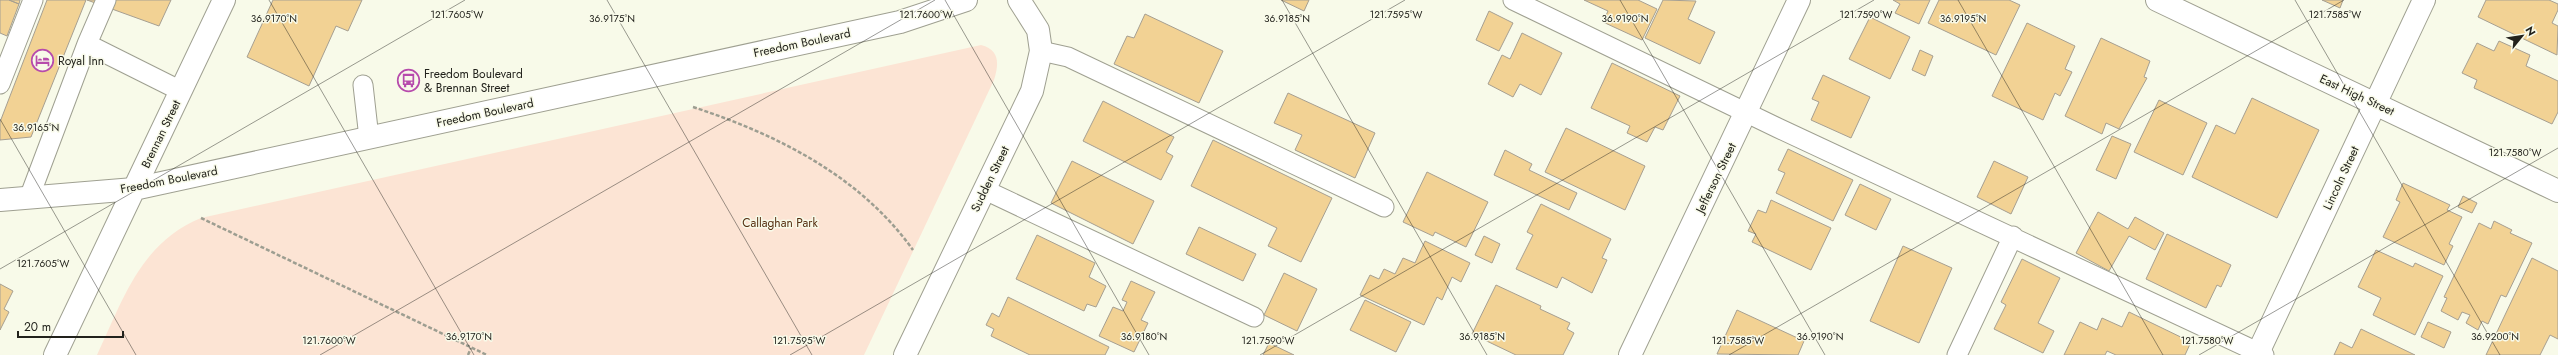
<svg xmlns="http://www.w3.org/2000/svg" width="2558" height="355" font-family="Jost,sans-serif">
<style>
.green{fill:#fce4d4}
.building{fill:#f2d294;stroke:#a69f91}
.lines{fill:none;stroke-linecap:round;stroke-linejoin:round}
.lane-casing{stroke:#9fa091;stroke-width:21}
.street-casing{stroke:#9fa091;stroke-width:24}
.secondary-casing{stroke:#9fa091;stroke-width:24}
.path{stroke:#9d9e91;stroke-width:2.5;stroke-dasharray:4 2;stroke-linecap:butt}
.lane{stroke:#fff;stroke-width:19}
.street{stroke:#fff;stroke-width:22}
.secondary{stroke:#fff;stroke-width:22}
.ticks{fill:none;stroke:#22221c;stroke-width:1;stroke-opacity:0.45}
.labels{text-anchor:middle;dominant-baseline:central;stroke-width:3;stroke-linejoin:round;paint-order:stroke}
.street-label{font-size:12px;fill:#22221c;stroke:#f8fae9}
.poi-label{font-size:12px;fill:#22221c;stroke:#f8fae9;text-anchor:start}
.park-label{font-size:12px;fill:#552f11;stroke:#f8fae9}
.ticks-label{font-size:10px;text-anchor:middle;fill:#22221c;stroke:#f8fae9;stroke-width:3;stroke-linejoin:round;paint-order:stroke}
</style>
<rect width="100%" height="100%" fill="#f8fae9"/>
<!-- green -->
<path class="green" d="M981,45C1000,50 999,64 994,80L864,355H97C123,300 140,243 201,218Z"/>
<!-- building -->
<path class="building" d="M0,0H9L19,4L7,36L0,33Z
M9,0H20L19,4Z
M47,0H86L31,137L0,140V122Z
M87,0H171L159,26Z
M273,0H362L348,31L336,26L309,86L247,57Z
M1281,0H1309L1304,11Z
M1584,0H1638L1657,9L1642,40L1603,22L1608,11Z
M1663,0L1696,1L1688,19L1715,32L1700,64L1645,38Z
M1893,0H1930L1919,24L1895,13L1900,4Z
M1939,0H2009L2020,5L1996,55L1928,23Z
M2322,0H2343L2340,8Z
M2486,0H2549L2558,4V10L2552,23L2558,26L2557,55L2478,17Z
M1489,11L1513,23L1499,51L1476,40Z
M1145,14L1223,51L1199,103L1114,64L1127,36L1134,38Z
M1870,17L1910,37L1890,79L1849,59Z
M2027,23L2075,46L2065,69L2072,72L2060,96L2055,93L2043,120L1992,96Z
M1522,33L1562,53L1541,95L1520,84L1513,97L1488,84L1502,55L1510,59Z
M2101,38L2150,61L2144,77L2147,78L2119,129L2106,123L2102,134L2065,116Z
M2499,41L2530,55L2526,66L2558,81V112L2552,124L2474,88L2477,80L2462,73L2477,43L2494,51Z
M1920,50L1933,56L1925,76L1912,70Z
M1612,63L1680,96L1663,130L1655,127L1647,142L1627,133L1630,126L1591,108Z
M1823,75L1870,97L1851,138L1811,120L1819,102L1812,99Z
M1288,93L1375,133L1355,178L1295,150L1302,135L1274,123Z
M2252,98L2319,130L2277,218L2192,177L2216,125L2235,134Z
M2159,100L2207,123L2183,175L2134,152Z
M1103,101L1174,137L1166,152L1173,156L1161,180L1083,141Z
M1566,128L1645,166L1625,210L1545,172Z
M2112,136L2131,144L2116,179L2096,170Z
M1213,140L1332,198L1301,262L1268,246L1277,228L1191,186Z
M1788,149L1853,180L1833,221L1776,193L1785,173L1778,170Z
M1505,150L1532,164L1529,170L1577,193L1569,210L1494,175Z
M1072,161L1154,201L1133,244L1051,203Z
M1994,161L2028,177L2011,214L1977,197Z
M1427,172L1488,202L1466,247L1435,232L1433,236L1403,222Z
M2403,183L2450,205L2447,210L2462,217L2449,244L2453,246L2444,265L2383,237L2400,202L2396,200Z
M1860,184L1891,199L1876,230L1845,215Z
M2463,196L2477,203L2472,213L2458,207Z
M1771,200L1831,228L1811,270L1752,242L1756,234L1748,231L1758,210L1766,213Z
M1541,204L1611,239L1602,258L1607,260L1592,293L1562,277L1557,288L1516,269L1533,235L1527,232Z
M2098,212L2128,229L2135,217L2164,233L2155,250L2129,236L2109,271L2076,253Z
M2494,221L2512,230L2510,233L2532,243L2506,297L2501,295L2488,324L2482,321L2478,330L2466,323L2470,315L2462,312L2458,320L2441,311L2447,298L2444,297L2479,223L2491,229Z
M1199,227L1256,254L1243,281L1186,254Z
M2167,234L2231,265L2221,287L2217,285L2206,308L2146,279Z
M1037,235L1095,263L1089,277L1106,286L1096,307L1087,304L1084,311L1016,279Z
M1484,236L1500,244L1492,263L1475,255Z
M1425,241L1470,263L1461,282L1452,277L1442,300L1437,297L1424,325L1360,295L1370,275L1379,279L1384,269L1395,274L1403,258L1415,263Z
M1903,246L1952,268L1919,343L1870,321Z
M2376,250L2413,267L2415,263L2443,276L2415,335L2373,315L2381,298L2358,287Z
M2532,258L2558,271V339L2550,335L2540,355H2486Z
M2022,259L2060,278L2038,323L2054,331L2043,353L1994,329L2006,305L2001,302Z
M1284,273L1317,289L1297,331L1264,315Z
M1131,281L1155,292L1141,320L1148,323L1134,352L1099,336L1113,307L1123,311L1127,302L1122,300Z
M0,284L13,291L4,309L9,312L0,330Z
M1496,285L1541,306L1540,309L1570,323L1567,329L1574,333L1563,355H1516L1472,334Z
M1008,297L1109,347L1105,355H1030L991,336L994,329L986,325L992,313L999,317Z
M1365,300L1411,322L1396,352L1350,330Z
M1737,310L1804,341L1798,355L1717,354Z
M2129,312L2191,342L2185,355H2116L2107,351L2105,355H2064L2080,322L2097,330L2102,318L2122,327Z
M2428,322L2451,332L2444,348L2421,337Z
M2361,329L2415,355H2334L2340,342L2352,348Z
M1269,343L1294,355H1263Z"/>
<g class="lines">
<defs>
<path id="lane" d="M1513,0L1778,128L2264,355
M87,44L106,0
M1041,51L1068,57L1384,207
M0,84L33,0
M363,85L369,138
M985,190L1254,317
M29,198L87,44L181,91
M1957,355L2013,236"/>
<path id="street" d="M2157,0L2558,191
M134,189L224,0
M905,355L1032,91L1041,51L1038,30L1019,0
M1630,355L1799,0"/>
<path id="secondary" d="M0,200L134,189L900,22L966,0
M55,355L134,189
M2257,355L2424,0"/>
</defs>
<!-- lane casing -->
<use href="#lane" class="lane-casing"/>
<!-- street casing -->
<use href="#street" class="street-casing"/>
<!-- secondary casing -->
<use href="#secondary" class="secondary-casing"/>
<!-- path -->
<path class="path" d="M693,107C778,135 860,176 913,250
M201,218L487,355
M468,355L471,348"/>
<!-- lane -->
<use href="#lane" class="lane"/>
<!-- street -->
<use href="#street" class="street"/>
<!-- secondary -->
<use href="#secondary" class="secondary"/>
</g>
<!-- ticks -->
<path class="ticks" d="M269,0L474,355M607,0L812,355M945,0L1149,355M1282,0L1487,355M1620,0L1825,355M1958,0L2163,355M2295,0L2500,355M0,119L136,355M0,269L465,0M320,355L935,0M790,355L1405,0M1260,355L1874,0M1729,355L2344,0M2199,355L2558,148"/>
<!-- icons -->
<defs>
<symbol id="hotel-ring" viewBox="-11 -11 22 22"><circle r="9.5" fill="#f8fae9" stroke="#b74bac" stroke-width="1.5"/><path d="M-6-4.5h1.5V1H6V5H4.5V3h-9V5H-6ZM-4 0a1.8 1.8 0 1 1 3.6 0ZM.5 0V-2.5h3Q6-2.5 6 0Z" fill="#b74bac"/></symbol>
<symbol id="bus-ring" viewBox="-11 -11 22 22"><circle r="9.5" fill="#f8fae9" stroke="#b74bac" stroke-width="1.5"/><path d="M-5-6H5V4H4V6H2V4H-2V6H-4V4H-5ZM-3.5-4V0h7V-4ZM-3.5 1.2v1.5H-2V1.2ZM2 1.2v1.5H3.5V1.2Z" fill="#b74bac"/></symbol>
</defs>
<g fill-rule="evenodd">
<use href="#hotel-ring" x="30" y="48" width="25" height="25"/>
<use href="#bus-ring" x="396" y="68" width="25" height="25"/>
</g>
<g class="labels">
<!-- street labels -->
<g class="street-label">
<text transform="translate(802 43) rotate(-12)">Freedom Boulevard</text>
<text transform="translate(2357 95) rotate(25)">East High Street</text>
<text transform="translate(485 113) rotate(-12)">Freedom Boulevard</text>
<text transform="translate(161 134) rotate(-64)">Brennan Street</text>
<text transform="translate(1716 178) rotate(-64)">Jefferson Street</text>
<text transform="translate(2341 178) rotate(-65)">Lincoln Street</text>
<text transform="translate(990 179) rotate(-64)">Sudden Street</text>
<text transform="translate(169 180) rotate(-11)">Freedom Boulevard</text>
</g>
<!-- poi labels -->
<g class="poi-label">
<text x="58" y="61">Royal Inn</text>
<text x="424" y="74">Freedom Boulevard<tspan x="424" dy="14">&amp; Brennan Street</tspan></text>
</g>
<!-- park labels -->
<g class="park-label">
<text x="780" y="223">Callaghan Park</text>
</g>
</g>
<g class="ticks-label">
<text x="457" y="18">121.7605°W</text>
<text x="926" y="18">121.7600°W</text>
<text x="1396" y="18">121.7595°W</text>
<text x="1866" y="18">121.7590°W</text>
<text x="2335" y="18">121.7585°W</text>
<text x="612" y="22">36.9175°N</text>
<text x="274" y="22">36.9170°N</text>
<text x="1287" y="22">36.9185°N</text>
<text x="1625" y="22">36.9190°N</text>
<text x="1963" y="22">36.9195°N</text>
<text x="36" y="131">36.9165°N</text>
<text x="2515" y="156">121.7580°W</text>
<text x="43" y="267">121.7605°W</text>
<text x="469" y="340">36.9170°N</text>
<text x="1144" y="340">36.9180°N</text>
<text x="1482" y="340">36.9185°N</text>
<text x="1820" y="340">36.9190°N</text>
<text x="2495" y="340">36.9200°N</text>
<text x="329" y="344">121.7600°W</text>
<text x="799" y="344">121.7595°W</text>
<text x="1268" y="344">121.7590°W</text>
<text x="1738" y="344">121.7585°W</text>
<text x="2207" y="344">121.7580°W</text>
</g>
<!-- north arrow -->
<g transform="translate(2522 36) rotate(60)" stroke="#f8fae9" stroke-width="3" paint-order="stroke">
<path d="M0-3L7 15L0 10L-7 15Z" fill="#22221c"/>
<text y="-6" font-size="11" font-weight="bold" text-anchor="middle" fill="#22221c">N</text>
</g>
<!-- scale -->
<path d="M18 331v6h105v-6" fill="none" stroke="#22221c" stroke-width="2"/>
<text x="24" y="331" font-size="12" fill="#22221c" stroke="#f8fae9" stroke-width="3" paint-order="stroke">20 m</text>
</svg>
